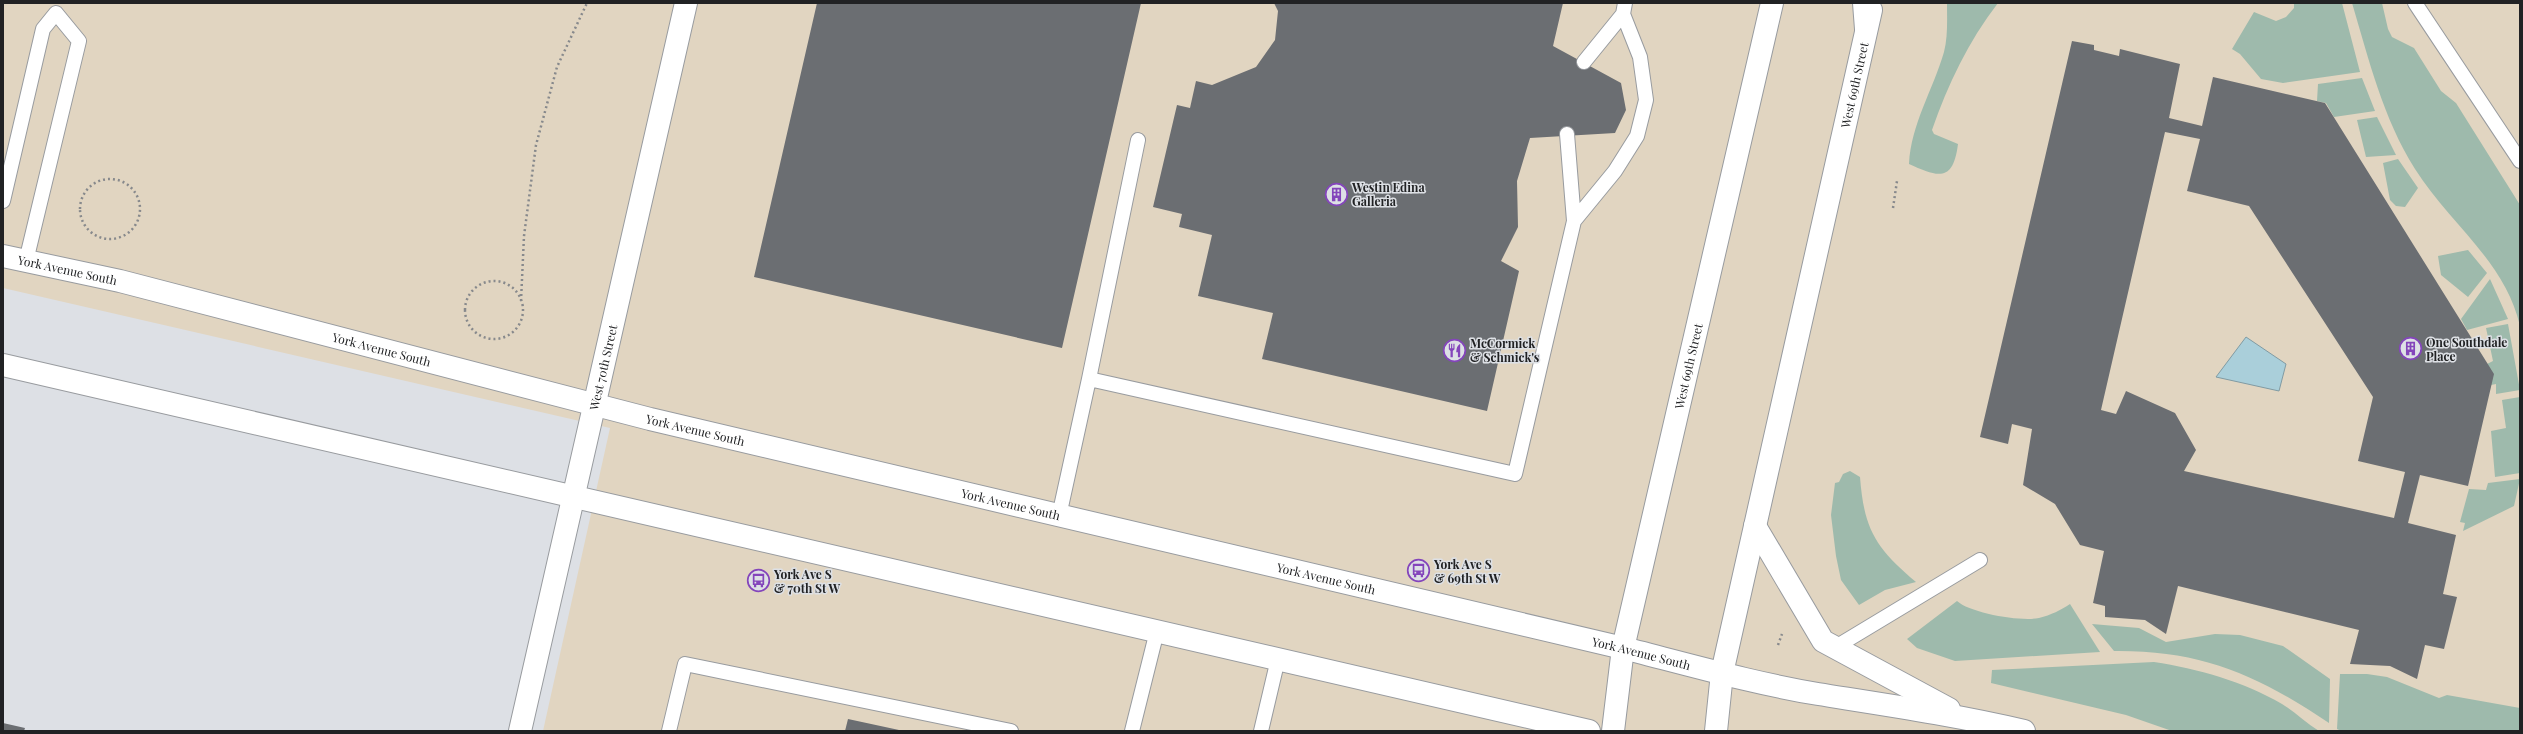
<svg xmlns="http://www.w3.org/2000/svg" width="2523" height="734" font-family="'Playfair Display',serif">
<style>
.commercial{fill:#e1d5c1}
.grass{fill:#9ebaac}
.water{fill:#aacfda;stroke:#819ba3}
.building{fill:#6b6e72;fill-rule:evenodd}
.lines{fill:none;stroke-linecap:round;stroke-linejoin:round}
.service-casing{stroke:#989b9f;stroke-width:16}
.tertiary-casing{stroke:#989b9f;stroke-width:24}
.secondary-casing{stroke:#989b9f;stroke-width:24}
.path{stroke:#87898c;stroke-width:2.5;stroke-dasharray:2 3;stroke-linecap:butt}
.service{stroke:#fff;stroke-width:14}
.tertiary{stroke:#fff;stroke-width:22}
.secondary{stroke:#fff;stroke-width:22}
.labels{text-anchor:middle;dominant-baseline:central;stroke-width:3;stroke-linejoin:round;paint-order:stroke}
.street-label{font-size:12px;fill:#212224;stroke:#dde0e5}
.poi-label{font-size:12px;font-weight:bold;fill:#212224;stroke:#dde0e5;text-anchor:start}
</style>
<rect width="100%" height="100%" fill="#dde0e5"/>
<!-- commercial -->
<path class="commercial" d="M3,3H2520V731H543L610,428L3,288Z"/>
<!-- grass -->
<path class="grass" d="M1947,3H1998C1968,42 1948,84 1932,130L1934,134L1958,144C1953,183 1938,177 1909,164C1911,124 1933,90 1944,52C1948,37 1947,19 1947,3Z
M2294,3H2342L2360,72L2283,83L2261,79L2240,54L2232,49L2254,12L2276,21L2286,17L2294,8Z
M2352,3H2382L2388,29L2392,37L2414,48L2441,91L2456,103L2520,205V326C2505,261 2449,223 2415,169C2383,118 2369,60 2352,3Z
M2362,78L2375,111L2334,117L2326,103L2317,101L2318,84Z
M2377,117L2396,155L2366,157L2357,120Z
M2398,159L2418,188L2405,207L2396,206L2390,200L2383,163Z
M2468,250L2487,273L2468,297L2441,275L2438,256Z
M2490,279L2508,319L2467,330L2461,319Z
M2508,324L2520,390L2496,394V384L2491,385L2487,364L2493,361L2486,328Z
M2520,397V473L2495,477L2491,431L2506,428L2502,400Z
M1850,471L1860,477C1864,530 1876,548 1916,582L1885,590L1859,605L1841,580L1836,556L1831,515L1835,483L1839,482L1843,474Z
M2520,479L2514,506L2463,531L2465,523L2460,522L2469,489L2486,490L2488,483Z
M1957,601C1970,613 2021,622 2039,618C2051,615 2061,610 2070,604L2100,652L1955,661L1917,648L1907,639Z
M2092,624L2139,628L2166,642L2215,634L2240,635L2283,646L2330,679L2329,723C2258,675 2201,650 2114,651Z
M2154,662C2198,669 2243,681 2282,704C2295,712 2306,723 2319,731H2172L2126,715L1991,683L1992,670Z
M2340,674H2367L2387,677L2439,698L2447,695L2520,708V731H2341L2337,729Z"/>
<!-- water -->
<path class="water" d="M2246,337L2286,364L2279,391L2216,377Z"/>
<!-- building -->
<path class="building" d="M817,3H1141L1062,348L754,277Z
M1274,3H1563L1553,46L1621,83L1626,110L1615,133L1530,138L1517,181L1518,227L1501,261L1519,271L1487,411L1262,359L1273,313L1198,296L1212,235L1179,227L1182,214L1153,207L1177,105L1190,108L1196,81L1212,85L1256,67L1275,40L1278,11Z
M2072,41L2094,45V50L2119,56L2120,49L2180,64L2169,118L2202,126L2213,77L2325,103L2494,374L2468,486L2420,475L2408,523L2456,535L2443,594L2457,597L2444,649L2425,645L2417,679L2390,666L2350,664L2359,630L2178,586L2166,634L2145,620L2105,617V606L2093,603L2104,551L2080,545L2055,504L2023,485L2032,429L2012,424L2008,444L1980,437ZM2165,132L2200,139L2187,191L2249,206L2373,397L2358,461L2405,472L2394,518L2184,471L2196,450L2175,413L2126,391L2116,414L2101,410Z
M848,719L899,730V731H845Z
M3,723L25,728L24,731H3Z"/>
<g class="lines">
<defs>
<path id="service" d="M2415,3L2520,161
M1584,62L1623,14
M1567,134L1574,221
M3,201L43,29L56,13L79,41L26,261
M1089,379L1138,140
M1059,516L1089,379L1515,474L1574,221L1615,171L1637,136L1646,100L1640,57L1623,14L1625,3
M1834,648L1980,560
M669,731L685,664L1011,731
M1132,731L1157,631
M1261,731L1278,659"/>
<g id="tertiary">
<path id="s1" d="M3,256L120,281L650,419L1623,648C1687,664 1752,683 1818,694C1887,705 1956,715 2024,731"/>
<path d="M3,365L1589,731"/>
<path d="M1755,526L1823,641L1949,709"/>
<path id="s2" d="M520,731L686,3"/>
<path id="s3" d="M1613,731L1623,648L1772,3"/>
<path id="s4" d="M1716,731L1722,673L1871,10"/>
</g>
<path id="secondary" d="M1864,3L1866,29"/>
</defs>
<!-- service casing -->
<use href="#service" class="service-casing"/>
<!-- tertiary casing -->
<use href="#tertiary" class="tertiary-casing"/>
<!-- secondary casing -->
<use href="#secondary" class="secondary-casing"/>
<!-- path -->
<path class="path" d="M80 209a30 30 0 1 1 60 0a30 30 0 1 1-60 0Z
M1893,208L1897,181
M465 310a29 29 0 1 1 58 0a29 29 0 1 1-58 0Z
M521,301L524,236L536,145L557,67L587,3
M1778,645L1782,634"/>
<!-- service -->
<use href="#service" class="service"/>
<!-- tertiary -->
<use href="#tertiary" class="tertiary"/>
<!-- secondary -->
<use href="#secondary" class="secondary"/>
</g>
<!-- icons -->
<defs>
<symbol id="building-ring" viewBox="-11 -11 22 22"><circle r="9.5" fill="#dde0e5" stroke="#8445bb" stroke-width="1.5"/><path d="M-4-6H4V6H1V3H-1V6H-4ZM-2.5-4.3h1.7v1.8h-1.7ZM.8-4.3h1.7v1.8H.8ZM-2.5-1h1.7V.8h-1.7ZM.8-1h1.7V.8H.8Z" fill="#8445bb"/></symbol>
<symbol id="restaurant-ring" viewBox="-11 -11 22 22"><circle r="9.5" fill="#dde0e5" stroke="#8445bb" stroke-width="1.5"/><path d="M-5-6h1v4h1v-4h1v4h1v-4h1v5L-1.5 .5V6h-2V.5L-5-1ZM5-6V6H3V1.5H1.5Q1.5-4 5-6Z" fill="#8445bb"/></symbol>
<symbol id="bus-ring" viewBox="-11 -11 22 22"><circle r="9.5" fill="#dde0e5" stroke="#8445bb" stroke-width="1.5"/><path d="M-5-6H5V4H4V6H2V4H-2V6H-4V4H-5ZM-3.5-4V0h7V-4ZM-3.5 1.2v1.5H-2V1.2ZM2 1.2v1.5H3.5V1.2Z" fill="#8445bb"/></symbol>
</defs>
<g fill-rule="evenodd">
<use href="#building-ring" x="1324" y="182" width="25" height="25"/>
<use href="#building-ring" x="2398" y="336" width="25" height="25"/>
<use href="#restaurant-ring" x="1442" y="338" width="25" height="25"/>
<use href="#bus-ring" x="1406" y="558" width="25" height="25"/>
<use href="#bus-ring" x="746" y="568" width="25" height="25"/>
</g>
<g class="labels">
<!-- street labels -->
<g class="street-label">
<text stroke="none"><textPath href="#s4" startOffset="661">West 69th Street</textPath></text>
<text stroke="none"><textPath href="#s1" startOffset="66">York Avenue South</textPath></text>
<text stroke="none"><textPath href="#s1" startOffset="390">York Avenue South</textPath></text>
<text stroke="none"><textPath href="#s3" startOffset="373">West 69th Street</textPath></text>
<text stroke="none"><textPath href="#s2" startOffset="373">West 70th Street</textPath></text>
<text stroke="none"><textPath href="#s1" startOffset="714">York Avenue South</textPath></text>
<text stroke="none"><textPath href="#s1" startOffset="1038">York Avenue South</textPath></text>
<text stroke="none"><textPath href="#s1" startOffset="1362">York Avenue South</textPath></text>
<text stroke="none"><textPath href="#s1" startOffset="1686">York Avenue South</textPath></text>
</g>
<!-- poi labels -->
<g class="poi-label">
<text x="1352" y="187">Westin Edina<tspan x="1352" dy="14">Galleria</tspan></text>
<text x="2426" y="342">One Southdale<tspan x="2426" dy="14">Place</tspan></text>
<text x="1470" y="343">McCormick<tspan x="1470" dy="14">&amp; Schmick's</tspan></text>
<text x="1434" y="564">York Ave S<tspan x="1434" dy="14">&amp; 69th St W</tspan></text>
<text x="774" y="574">York Ave S<tspan x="774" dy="14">&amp; 70th St W</tspan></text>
</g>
</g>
<!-- border -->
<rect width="2523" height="734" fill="none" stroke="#212224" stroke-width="8"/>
</svg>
